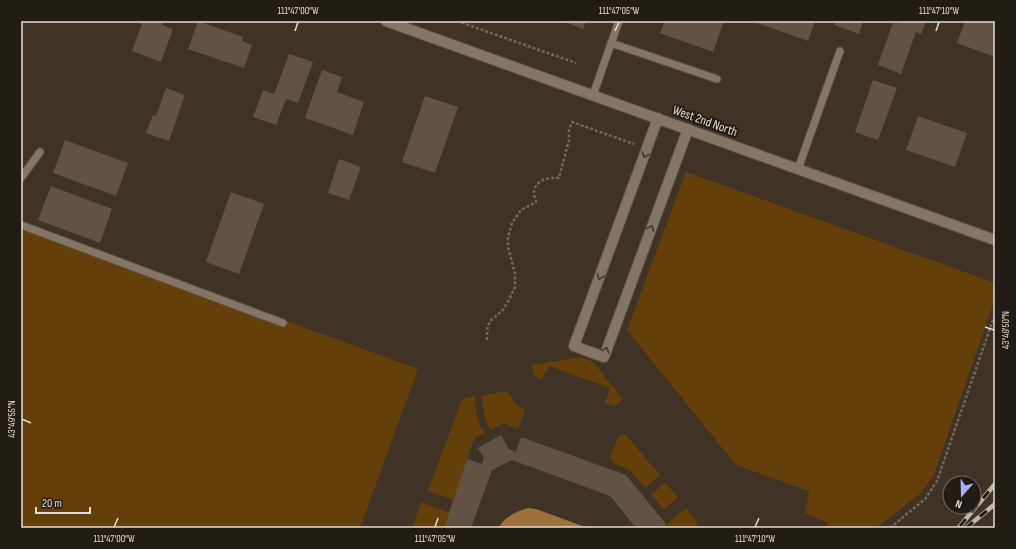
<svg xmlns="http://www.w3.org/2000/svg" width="1016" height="549" font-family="'Sofia Sans Condensed',sans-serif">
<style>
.green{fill:#653f09}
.water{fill:#9e713c}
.building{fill:#615243}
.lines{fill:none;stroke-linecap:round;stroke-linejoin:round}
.service-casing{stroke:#5c5144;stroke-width:9}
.minor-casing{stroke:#5c5144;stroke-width:12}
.tertiary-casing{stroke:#5c5144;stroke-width:12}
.path{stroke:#72675b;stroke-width:2.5;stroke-dasharray:3 2;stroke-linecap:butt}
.service{stroke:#857565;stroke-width:7}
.minor{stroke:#857565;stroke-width:10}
.tertiary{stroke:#857565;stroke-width:10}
.rail-casing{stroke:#beb5ab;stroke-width:4.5}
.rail{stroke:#221c16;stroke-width:3;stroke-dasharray:9;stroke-linecap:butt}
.oneway{stroke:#40372e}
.ticks{fill:none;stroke:#e4dcd3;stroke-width:1.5}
.labels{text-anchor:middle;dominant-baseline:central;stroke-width:4;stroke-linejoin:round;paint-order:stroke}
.street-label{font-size:13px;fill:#e4dcd3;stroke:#221c16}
.neatline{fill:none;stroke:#e4dcd3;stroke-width:1.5}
.ticks-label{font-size:10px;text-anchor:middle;fill:#e4dcd3}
</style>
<rect width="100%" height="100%" fill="#403325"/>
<!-- green -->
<path class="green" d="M686,172L995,283V299L933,477L921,493L876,528H826L828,523L805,513L809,491L736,465L627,330Z
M21,224L418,369L360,528H21Z
M581,357L593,362L623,399L615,406L605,403L610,388L549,366L542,380L534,376L531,365Z
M507,391L514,402L525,410L518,429L504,423L490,430L485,417L481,396Z
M474,396L478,420L484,433L474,438L454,500L428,491L462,399Z
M625,434L660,475L645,488L630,470L615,464L610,457L619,436Z
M665,483L678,497L664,509L651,495Z
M421,502L450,513L444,528H412Z
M686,508L698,523L696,528H662Z"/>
<!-- water -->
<path class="water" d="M528,508L536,509L588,528H499C503,517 518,511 528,508Z"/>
<!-- building -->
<path class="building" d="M135,21H164L162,25L173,29L161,62L132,51L142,24Z
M198,21L243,37L242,41L252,45L244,68L188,49Z
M563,21H586L583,29Z
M665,21H724L713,52L660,33Z
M758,21H815L808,41L757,23Z
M836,21H863L859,34L834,25Z
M898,21H926L921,34L916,32L901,74L878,65L893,22L897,24Z
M965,21H995V57L957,43Z
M289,54L313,62L298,103L286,99L276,125L253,117L263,90L274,94Z
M322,70L342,77L337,92L364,102L353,135L305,118Z
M873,80L897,88L878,140L855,132Z
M166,88L185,95L169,141L146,133L153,115L156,116Z
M425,96L458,107L435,173L402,162Z
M918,116L967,133L955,167L906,150Z
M65,140L128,163L116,196L53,173Z
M339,159L361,167L349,200L328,193Z
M51,186L112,209L100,243L38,220Z
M231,192L264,204L239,274L206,262Z
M501,435L509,449L516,452L521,437L626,475L666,524L662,528H636L610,496L512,460L492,470L471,528H444L467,459L482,464L484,458L478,448Z"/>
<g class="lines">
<defs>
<path id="service" d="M611,43L717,79
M593,95L619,21
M798,169L840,51
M21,178L40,152
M21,225L283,323"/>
<path id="minor" d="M658,118L574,346L604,357L688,129"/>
<path id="tertiary" d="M386,21L995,240"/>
</defs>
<!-- service casing -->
<use href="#service" class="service-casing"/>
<!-- minor casing -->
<use href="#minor" class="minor-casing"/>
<!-- tertiary casing -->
<use href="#tertiary" class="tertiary-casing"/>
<!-- path -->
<path class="path" d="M457,21L576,63
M487,340V330L490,321L502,311L509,300L515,287V274L508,247V237L512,223L521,210L536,202C535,199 534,195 534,192C535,180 548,177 559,178L569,140V130L572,122L634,144
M890,528L925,499L937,481L995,314"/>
<!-- service -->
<use href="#service" class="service"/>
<!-- minor -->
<use href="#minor" class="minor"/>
<!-- tertiary -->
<use href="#tertiary" class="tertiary"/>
<defs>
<path id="rail" d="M960,526L995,484
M966,528L995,504"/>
</defs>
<!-- rail casing -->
<use href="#rail" class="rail-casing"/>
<!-- rail -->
<use href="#rail" class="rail"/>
</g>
<!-- one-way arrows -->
<defs><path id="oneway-chevron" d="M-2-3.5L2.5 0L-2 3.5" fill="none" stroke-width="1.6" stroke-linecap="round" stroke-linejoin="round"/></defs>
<g class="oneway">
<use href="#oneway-chevron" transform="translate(645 155) rotate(110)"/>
<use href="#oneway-chevron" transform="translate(651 228) rotate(-70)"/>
<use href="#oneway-chevron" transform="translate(600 277) rotate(110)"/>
<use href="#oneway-chevron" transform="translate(606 350) rotate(-70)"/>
</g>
<!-- ticks -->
<path class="ticks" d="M295,31L298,22M615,31L619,22M936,31L939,22M985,327L994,330M22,419L31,423M114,527L118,518M435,527L438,518M755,527L759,518"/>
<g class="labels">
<!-- street labels -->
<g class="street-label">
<text transform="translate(705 121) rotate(20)">West 2nd North</text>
</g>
</g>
<!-- border -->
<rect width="1016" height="549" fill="none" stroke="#221c16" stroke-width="44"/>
<!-- north arrow -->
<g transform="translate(962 495) rotate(200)"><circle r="19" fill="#221c16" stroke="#706962"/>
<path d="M0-3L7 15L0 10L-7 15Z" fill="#a8b0fc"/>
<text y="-6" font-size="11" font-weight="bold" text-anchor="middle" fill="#e4dcd3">N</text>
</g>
<!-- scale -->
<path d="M36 507v6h54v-6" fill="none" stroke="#e4dcd3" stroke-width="2"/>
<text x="42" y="507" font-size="12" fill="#e4dcd3" stroke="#221c16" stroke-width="3" paint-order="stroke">20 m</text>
<rect x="22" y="22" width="972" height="505" class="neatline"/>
<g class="ticks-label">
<text x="298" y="14">111°47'00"W</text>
<text x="619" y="14">111°47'05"W</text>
<text x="939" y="14">111°47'10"W</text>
<text transform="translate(1005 330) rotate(-90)" y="4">43°49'50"N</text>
<text transform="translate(11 419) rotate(-90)" y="4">43°49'55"N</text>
<text x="114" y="542">111°47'00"W</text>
<text x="435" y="542">111°47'05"W</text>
<text x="755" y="542">111°47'10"W</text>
</g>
</svg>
